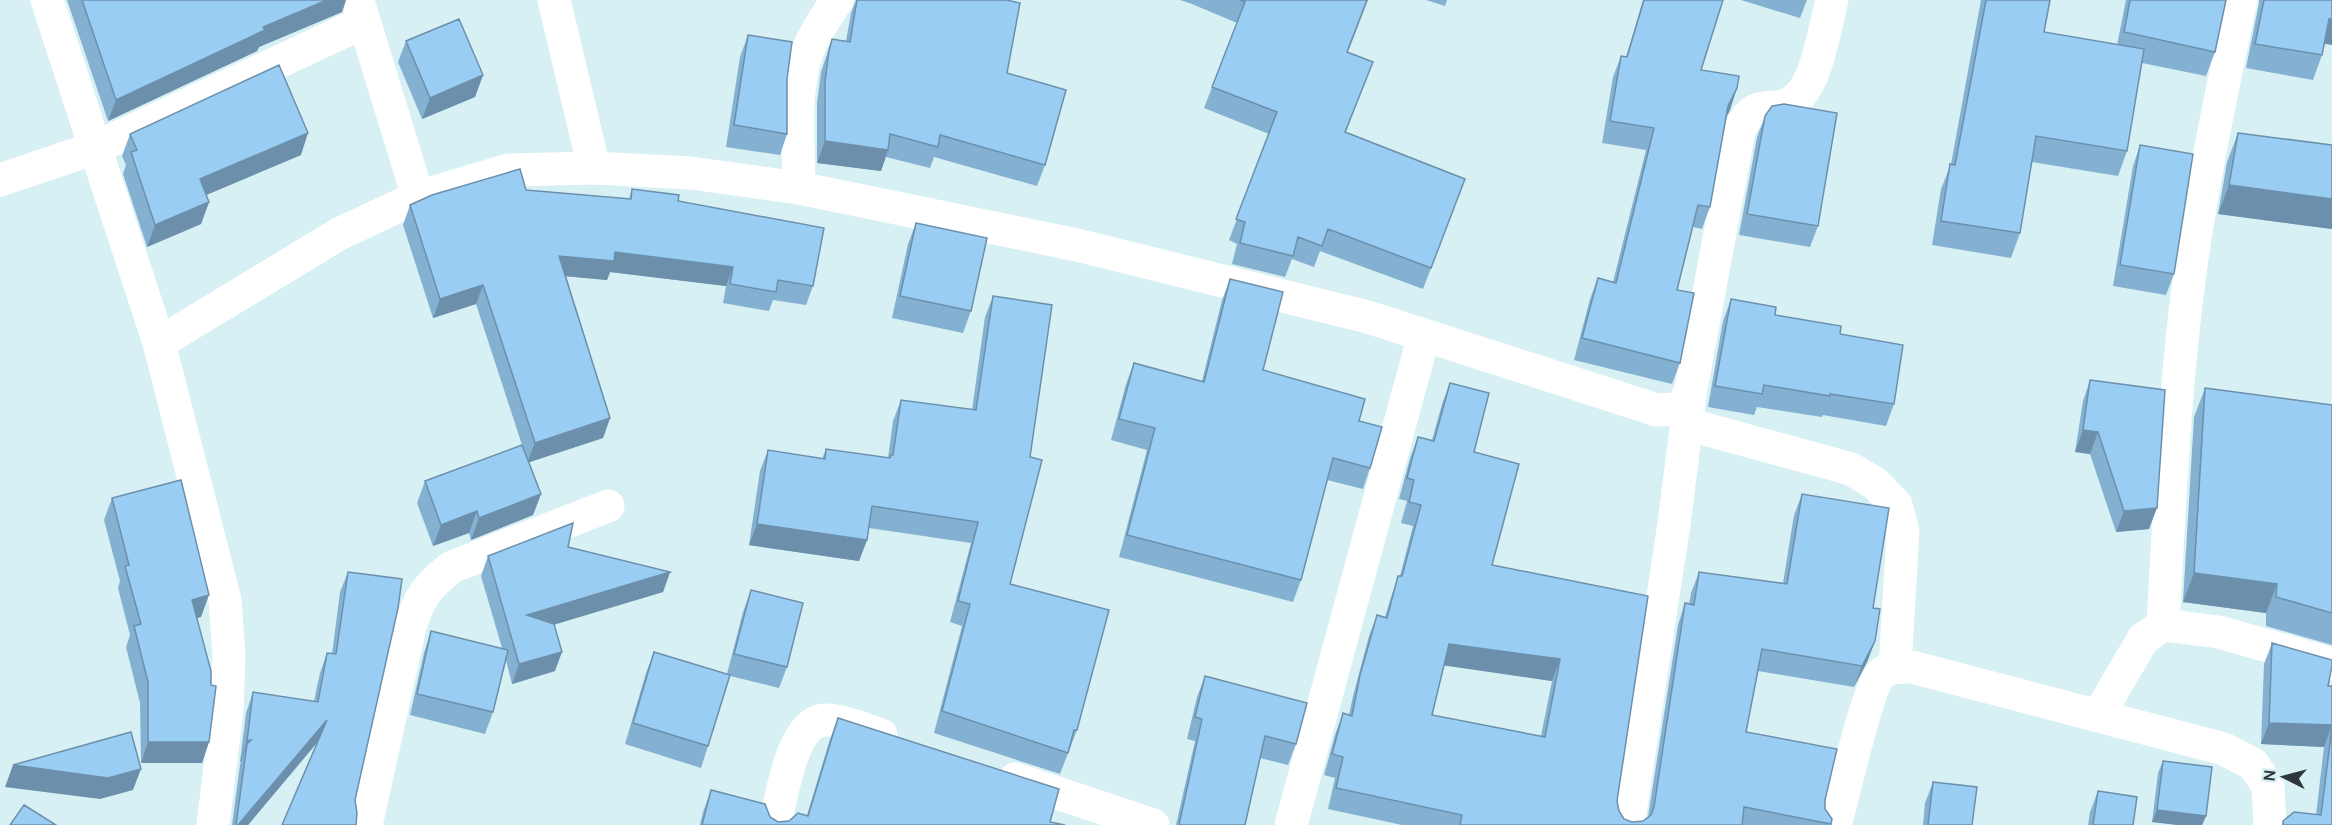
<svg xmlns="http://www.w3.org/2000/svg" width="2332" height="825" font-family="Cabin,sans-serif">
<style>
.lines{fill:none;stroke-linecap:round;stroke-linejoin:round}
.minor{stroke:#fff;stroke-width:33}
.wall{fill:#84b0d2;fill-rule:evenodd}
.shaded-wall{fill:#6c90ab}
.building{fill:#9acdf4;stroke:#6c90ab;stroke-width:1.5;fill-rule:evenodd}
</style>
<rect width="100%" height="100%" fill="#d7f0f4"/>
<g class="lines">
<!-- minor -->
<path class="minor" d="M47,0L159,343L225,600L229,656L227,710L213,825
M554,0L594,168
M358,1L418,197
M0,180L95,148L364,22
M799,188C799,148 793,90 807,53C814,34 826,17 837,0
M159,343L339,234L418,197L508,170L594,168L691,173L799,188L1077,245L1368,317L1657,410L1681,409L1691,389
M1687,424L1851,469L1876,484L1896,505L1903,531L1895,667
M2163,625C2169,521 2173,416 2185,313C2197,207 2219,104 2241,0
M2098,716L2143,639L2163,625L2219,632L2332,664
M1015,779L1153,825
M366,825L410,627C419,598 427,586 452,567L608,506
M775,825C781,799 792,718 827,720C845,721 864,729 881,735
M1291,825L1424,335
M1628,825L1674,524L1691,389L1739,131C1756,93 1772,118 1796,99C1817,83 1825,26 1832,0
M1835,825C1842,801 1868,686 1881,674C1889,666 1902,667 1912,667L2224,749L2253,764L2268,786L2270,825"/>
</g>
<!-- wall -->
<path class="wall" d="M67,0H346L342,12L259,47L257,51L108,121Z
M856,0H1006L1007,73L1045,165L1037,186L934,157L930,168L886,157L881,171L817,163V103L821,72L832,39L846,41L851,13Z
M1180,0H1368L1348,52L1373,62L1346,132L1465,179L1423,289L1320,251L1314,267L1292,259L1285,277L1232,264L1237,244L1229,240L1269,134L1204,108L1237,23L1192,4Z
M1426,0H1447L1445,6Z
M1643,0H1723L1701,70L1730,110L1727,115L1710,207L1702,229L1693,227L1677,290L1680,363L1672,384L1574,360L1590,299L1598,278L1613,282L1646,150L1602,143L1613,77L1621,56L1626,57Z
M1741,0H1807L1800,18Z
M1981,0H2050L2044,32L2117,45L2126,0H2226L2215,52L2206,76L2142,63L2127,151L2118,176L2032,162L2020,233L2011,258L1932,245L1941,189L1951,164Z
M2259,0H2332L2322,55L2313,80L2246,68L2259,3Z
M748,35L787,134L780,155L726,147L740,57Z
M406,41L483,75L475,97L422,119L398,62Z
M1765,116L1818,226L1810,247L1739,235L1757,137Z
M2238,133L2332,145V229L2218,214L2227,162Z
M130,134L301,155L206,195L209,202L201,224L147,247L123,174L126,165L122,156Z
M2140,145L2174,274L2166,295L2113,286L2133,166Z
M632,189L678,201L813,286L806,305L773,300L769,311L723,303L726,286L610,272L607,280L566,276L610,418L603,438L529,462L541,494L533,515L471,540L469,533L433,546L417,503L425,481L522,445L476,304L433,318L403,225L410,205L526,190L629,199Z
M916,223L971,311L963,333L892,318L908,244Z
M1230,279L1263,370L1359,421L1370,468L1363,489L1327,480L1301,580L1293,602L1119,557L1147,450L1111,440L1126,384L1134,363L1202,381L1222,300Z
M993,296L1010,584L1077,730L1060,774L934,733L962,626L950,622L971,543L869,528L867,540L859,561L749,545L760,471L768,450L822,459L826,449L888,458L893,421L901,400L972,410L985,317Z
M1731,299L1775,315L1840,334L1894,404L1886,426L1823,415L1822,417L1757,407L1754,415L1708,407L1723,321Z
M2090,380L2149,529L2116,532L2090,454L2075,452L2083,401Z
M1450,383L1474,452L1492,565L1648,596L1617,801L1619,811L1624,819L1632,822L1643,821L1648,817L1678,625L1685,603L1689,604L1691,593L1699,572L1783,583L1794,515L1802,494L1873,608L1875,641L1867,662L1854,687L1758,671L1746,732L1825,800V809L1831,825H1402L1328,809L1335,778L1324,775L1335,735L1343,713L1349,715L1353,696L1369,636L1377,615L1385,617L1391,597L1398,576H1400L1413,526L1401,523L1407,501L1399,499L1410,458L1418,437L1432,440L1442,404ZM1444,665L1552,681L1541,736L1432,715Z
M2205,388L2332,405V645L2266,626V613L2183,602L2194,417Z
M112,498L201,617L197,618L209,742L202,763H141L140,703L126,647L130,635L118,588L120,581L104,520Z
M568,547L670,572L663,592L554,624L555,671L512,684L506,660L493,712L485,734L410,715L424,653L431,631L502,648L481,576L488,556Z
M348,572L402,579L317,743L248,825H232L240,765L241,761L240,762L246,713L253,692L314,701L320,673L327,653L332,654L340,592Z
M751,590L787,667L779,688L730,676L708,746L701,768L625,744L646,673L654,652L727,674L743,612Z
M2272,643L2328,686H2332V825H2282L2283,821L2316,815L2324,747L2261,744L2264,664Z
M1205,676L1296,744L1288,765L1260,758L1245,825H1176L1195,741L1187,739L1197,697Z
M838,718L1050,822L1065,825H700L703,812L711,790L770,817L778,822L789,821L807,815L830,739Z
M2163,761L2206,816L2202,825H2178L2152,822L2158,773Z
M1933,782L1972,825H1923L1925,803Z
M2098,791L2133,825H2088L2090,812Z"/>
<!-- shaded-wall -->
<path class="shaded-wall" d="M327,0H346L342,12L259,47L257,51L108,121L116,100L263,27Z
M2329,19H2332V45L2320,43Z
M483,75L475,97L422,119L430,98Z
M1737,88L1730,110L1721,128L1728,106Z
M308,133L301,155L192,201L200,179Z
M825,141L888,150L881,171L817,163Z
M2229,185L2332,199V229L2218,214Z
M209,202L201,224L147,247L155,225Z
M615,252L733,267L726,286L610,272L607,280L552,275L559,256Z
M483,285L476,304L433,318L440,299Z
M610,418L603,438L527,463L535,443Z
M2083,430L2098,432L2090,454L2075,452Z
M541,494L533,515L471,540L479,518Z
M2157,508L2149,529L2116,532L2124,511Z
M477,511L469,533L433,546L441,525Z
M757,524L867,540L859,561L749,545Z
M670,572L663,592L520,635L527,615Z
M2194,573L2277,584L2266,613L2183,602Z
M209,595L201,617L184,621L192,600Z
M1875,641L1867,662L1854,687L1862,666Z
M1449,644L1560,659L1552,681L1441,665Z
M562,652L555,671L512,684L519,664Z
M327,720L319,740L248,825H238Z
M2269,723L2332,725L2324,747L2261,744Z
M251,740L247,744L241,761L240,762L247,741Z
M148,742H209L202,763H141Z
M13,765L141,769L133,790L100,799L5,787Z
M2157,810L2206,816L2202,825H2178L2152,822Z"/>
<!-- building -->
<path class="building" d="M82,0H327L263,27L265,30L116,100Z
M857,0H1006L1020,3L1007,73L1066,90L1045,165L940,135L938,147L890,134L888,150L825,141V81L829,51L832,39L850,42Z
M1240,0H1367L1347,52L1373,62L1345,132L1465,179L1431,268L1328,229L1322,246L1298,237L1293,256L1240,243L1245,222L1236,219L1277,112L1212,87L1245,2Z
M1644,0H1723L1701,70L1739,76L1737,88L1728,106L1710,207L1698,205L1677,290L1694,293L1680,363L1582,338L1598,278L1616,283L1654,128L1610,121L1621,56L1627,57Z
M1986,0H2050L2044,32L2144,49L2127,151L2036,136L2020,233L1941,221L1950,164L1955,165Z
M2130,0H2226L2215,52L2124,32Z
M2264,0H2332V19H2329L2322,55L2255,44Z
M459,19L483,75L430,98L406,41Z
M748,35L792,42L787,79V134L734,125Z
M279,65L308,133L200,179L209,202L155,225L131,152L137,150L130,134Z
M1784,104L1837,113L1818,226L1747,214L1765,116L1772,106Z
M2238,133L2332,145V199L2229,185Z
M2140,145L2193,154L2174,274L2120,265Z
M520,169L526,190L631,199L632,189L679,195L678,201L824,228L813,286L778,280L776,292L730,284L733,267L615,252L614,261L559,256L610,418L535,443L483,285L440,299L410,205L432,195Z
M916,223L987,238L971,311L900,296Z
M1230,279L1283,292L1263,370L1365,399L1359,421L1382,427L1370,468L1333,458L1301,580L1127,535L1155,428L1119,419L1134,363L1204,382Z
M993,296L1052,305L1030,457L1042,460L1010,584L1109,610L1077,730H1074L1068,753L942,711L970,604L958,601L978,522L872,506L867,540L757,524L768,450L825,459L826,449L890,458L891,455H893L901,400L976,410Z
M1731,299L1776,307L1775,315L1841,326L1840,334L1903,345L1894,404L1830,394V396L1764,385L1762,394L1715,386Z
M2090,380L2165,390L2157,508L2124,511L2098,432L2083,430Z
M1450,383L1489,393L1474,452L1519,464L1492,565L1648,596L1617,801L1619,811L1624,819L1632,822L1643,821L1651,815L1654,807L1685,603L1694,605L1699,572L1787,584L1802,494L1889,508L1873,608L1880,609L1875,641L1862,666L1762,649L1746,732L1837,749L1825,800V809L1832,819L1831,824L1744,807L1742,825H1460L1462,815L1336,788L1343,757L1332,754L1343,713L1352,716L1360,675L1377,615L1387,618L1398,576H1402L1421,505L1409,502L1414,480L1407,478L1418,437L1434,441ZM1449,644L1560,659L1545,737L1432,715Z
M2205,388L2332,405V613L2276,597L2277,584L2194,573Z
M522,445L541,494L479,518L477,511L441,525L425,481Z
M181,480L209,595L192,600L211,671V685L216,686L209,742H148V682L134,626L141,624L125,566L129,565L112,498Z
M573,523L568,547L670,572L527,615L554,624L562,652L519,664L488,556Z
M348,572L402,579L398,608L355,800L357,813L356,825H282L327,720L238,825H236L247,744L251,740L247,741L253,692L318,702L327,653L336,654Z
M751,590L803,603L787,667L734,654Z
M431,631L508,650L493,712L417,694Z
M2272,643L2332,660V666L2328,686H2332V725L2269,723Z
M654,652L730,675L708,746L633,723Z
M1205,676L1307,703L1296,744L1265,736L1245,825H1179L1202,719L1195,717Z
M838,718L1059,789L1050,822L1065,825H702L711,790L765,804L770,817L778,822L789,821L798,813L808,816Z
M2332,727V825H2283V821L2294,812L2321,815Z
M131,732L141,769L108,778L13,765Z
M2163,761L2212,767L2206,816L2157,810Z
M1933,782L1977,787L1972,825H1928Z
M2098,791L2137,797L2133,825H2093Z
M24,805L56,825H10Z"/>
<!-- north arrow -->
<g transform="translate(2284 777) rotate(276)" stroke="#d7f0f4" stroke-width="4.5" paint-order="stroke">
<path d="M0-4.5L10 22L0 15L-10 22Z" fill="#2e383a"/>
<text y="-9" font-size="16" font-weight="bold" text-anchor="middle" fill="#2e383a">N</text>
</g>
</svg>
